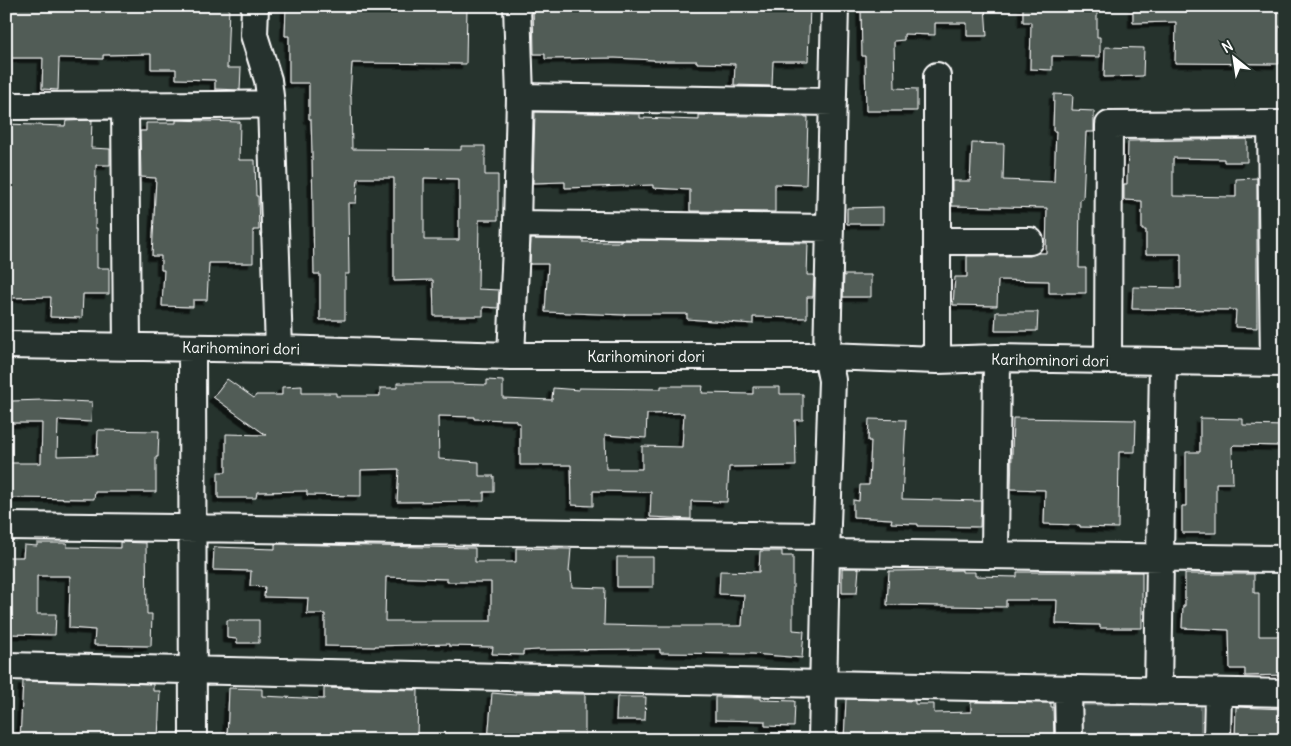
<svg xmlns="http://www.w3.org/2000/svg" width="1291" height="746" font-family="Delius,sans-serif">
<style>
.green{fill:#3e4944;stroke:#9ea4a2}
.building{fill:#515c57;stroke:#fff;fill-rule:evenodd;filter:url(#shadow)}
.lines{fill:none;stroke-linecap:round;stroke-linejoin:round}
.minor-casing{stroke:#fff;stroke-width:30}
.minor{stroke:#26332d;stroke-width:26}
.labels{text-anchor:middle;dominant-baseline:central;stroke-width:5;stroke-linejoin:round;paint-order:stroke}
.street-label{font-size:15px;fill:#fff;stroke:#26332d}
</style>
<defs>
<filter id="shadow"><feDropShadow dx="-4.5" dy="4.5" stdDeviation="0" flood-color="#0009"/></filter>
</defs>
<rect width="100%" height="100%" fill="#26332d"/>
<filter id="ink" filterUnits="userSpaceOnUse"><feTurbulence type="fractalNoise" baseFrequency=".02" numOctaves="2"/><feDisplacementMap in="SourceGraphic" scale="10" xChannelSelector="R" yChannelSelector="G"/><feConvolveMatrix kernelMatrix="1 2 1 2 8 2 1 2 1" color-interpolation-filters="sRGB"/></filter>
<g filter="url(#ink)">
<!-- green -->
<path class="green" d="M1201,704V740H1082V705Z"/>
<!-- building -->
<path class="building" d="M8,6H229L227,68H241L240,90L215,89V80L176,79V69H151V54L103,55V59L59,58L58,90L42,89L43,58H6Z
M286,6H467L466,64L352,63L350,96H351L352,149L461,150V146H485V175H498V220H479L478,289L499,290L498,308L483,307V316H434L433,280L394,281V178H358L356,203H348L349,274H345V320H320V274H314L312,152L311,119H309V83H289V36H285ZM424,178L459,179V240H424Z
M533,6H810L808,61H773L772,86L734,85L735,64L697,63V61H654V60L615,58L545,59V54H534Z
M861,6H985L987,36H967V23H935V35L904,34V40L894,41L895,88L917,89V111H866L865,56H862Z
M1023,6H1097V37H1100V57L1052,56V70L1030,69L1031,22H1023Z
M1133,6H1285V27L1279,26V64L1175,63L1176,22L1133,23Z
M1105,47L1144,48L1143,76L1104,77Z
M1054,94L1073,95L1072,110L1094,111V132H1086L1083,199H1080L1079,268H1086V293H1049V281L998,280L997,306L953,305L955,277H967V256H1030L1038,253H1046L1047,208L952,206V181H970L972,143L1004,144L1003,180L1054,182L1056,131H1053Z
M535,112L640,114V118L699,120V115L808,117L806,185L775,184V212L690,211V190L653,188V185L565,188V182L533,183Z
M92,120L91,148L110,149V165H96L95,228H97V268H109V294H83L82,318L50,317L51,297L6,298V124L65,126L66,121Z
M176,120L240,122L239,160H255L256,196H258L259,230H253V263H209L207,300H193V307L162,306L164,270H161V256H152L156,178L141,177L140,131H146V123H176Z
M1247,139V162H1224V159L1173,158V196L1236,197V179L1257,178V328L1235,327L1236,310L1132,309L1133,287L1181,288V254H1146V230H1142V201L1124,200V184H1127L1128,141Z
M883,207V224H847V208Z
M531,239L583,240V242H620V240L808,243L807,275H814L813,297H807V318L753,317V324L687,319V314H625V315L545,312L548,264H530Z
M844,275H871V297H843Z
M996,312H1038L1037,331H995Z
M227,379L254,398L256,395H282V387L302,386V393H336V396H380V388H397V383H453V384L487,385V380L503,381V398L552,400L553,388L579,390V388L661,389V386H703L702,393L753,394V387H780V394H803V420H795L796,466L729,467L727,502L691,501V519L650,517L651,492L593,491V506L572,505L571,465H520V423H516V420L474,419V417L438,416L439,459L479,462V476H494V492H484V501L397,502L399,469L361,470V496L307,495V491L257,492L256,498H218V472H226V434L266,435L213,397ZM684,413L682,447L642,446V469H606L605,435L646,438L647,414Z
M43,400L92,402L91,422L58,420L57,456L97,455L98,430L159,431L158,457H156V492H95L94,499L6,498V463H41L42,423H12V401Z
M1013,418L1136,420L1135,452H1119L1118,528L1080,527V525L1044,524L1045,490L1011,489Z
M1200,418L1243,419V425L1285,426V446L1234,445L1232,447L1233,483H1216V533H1182V506H1186V452H1200Z
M869,419L906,420L902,499L981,501L980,527L918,526V524L891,523L892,519L853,517V500L859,501L860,485H869L871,441H868Z
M120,542L146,543L147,614H152L151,646L94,645L95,630L69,628L70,576H37V614H56L55,635L6,634V557H23L24,545L37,546V543H67V547L120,548Z
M275,544L475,548V562H516V548L571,549L569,572H571L572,587L605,588L604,625L659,626H742L744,595L719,594L720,571L759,572L760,551H782V556H793V630L804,631L802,658L753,654L660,653V649L538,650L523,651V655L492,654L493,647L449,646V644L375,646V647L325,646V614H307L308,598L264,597L265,587L250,586L251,571L213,570L214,547L275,549ZM386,577L447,579V582H491V621H385Z
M617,557H653V587H617Z
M842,568H859L857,593H842Z
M962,570V572H975V576L1017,577V572H1142V628H1100V625L1056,624L1057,600H1006V607L887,605L889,571Z
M1185,574H1254V593H1259V636H1285V675L1245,676V669H1230L1229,630L1182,628L1183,606H1185Z
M227,620H259V643H237V639L227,638Z
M23,681L153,684V691H160L158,740H20Z
M229,688L262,689V696L324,699V688L418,690L417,740H227Z
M492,693L515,695V693L585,694V740H488Z
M617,697H646L645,720H616Z
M715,697L761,698V700L795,701L794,727L765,726V721L715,720Z
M846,699L915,701V704H934V713L971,712V702L1051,703V707H1053L1054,740H902V737L861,736V740H844Z
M1236,707L1285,709V740H1235Z"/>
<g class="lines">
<defs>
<path id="minor" d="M255,6L254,35L268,80L271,104L279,349
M520,97L833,102
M125,105L127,347
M6,106C94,105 182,106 271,104
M1271,124L1274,363
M517,224L829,228
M937,241H1030
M6,345L279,349L511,356H827L937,360L997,358L1285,363
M192,348L193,740
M511,356L517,224L520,97L517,6
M937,360V76
M1108,360L1109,125L1285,124
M6,526L826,536
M826,553L1285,559
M995,555L997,358
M6,666L823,684L1285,693
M1068,689L1069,740
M1158,691L1163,361
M822,740L826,553L832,380L827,356L835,6
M1217,740L1218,692"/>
</defs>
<!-- minor casing -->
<use href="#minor" class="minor-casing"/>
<!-- minor -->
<use href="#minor" class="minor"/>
</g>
</g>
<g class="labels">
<!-- street labels -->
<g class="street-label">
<text transform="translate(241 348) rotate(1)">Karihominori dori</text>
<text x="646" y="356">Karihominori dori</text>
<text transform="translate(1050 360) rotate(1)">Karihominori dori</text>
</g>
</g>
<!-- margin -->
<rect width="1291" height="746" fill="none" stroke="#26332d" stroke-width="25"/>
<rect x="12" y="12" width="1266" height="721" fill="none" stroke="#fff" stroke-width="2" filter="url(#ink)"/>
<!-- north arrow -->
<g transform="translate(1234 58) rotate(330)" stroke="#26332d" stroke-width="4" paint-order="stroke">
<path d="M0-4L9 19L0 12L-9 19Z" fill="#ffffff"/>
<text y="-8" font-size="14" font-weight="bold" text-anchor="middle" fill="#ffffff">N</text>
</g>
</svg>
